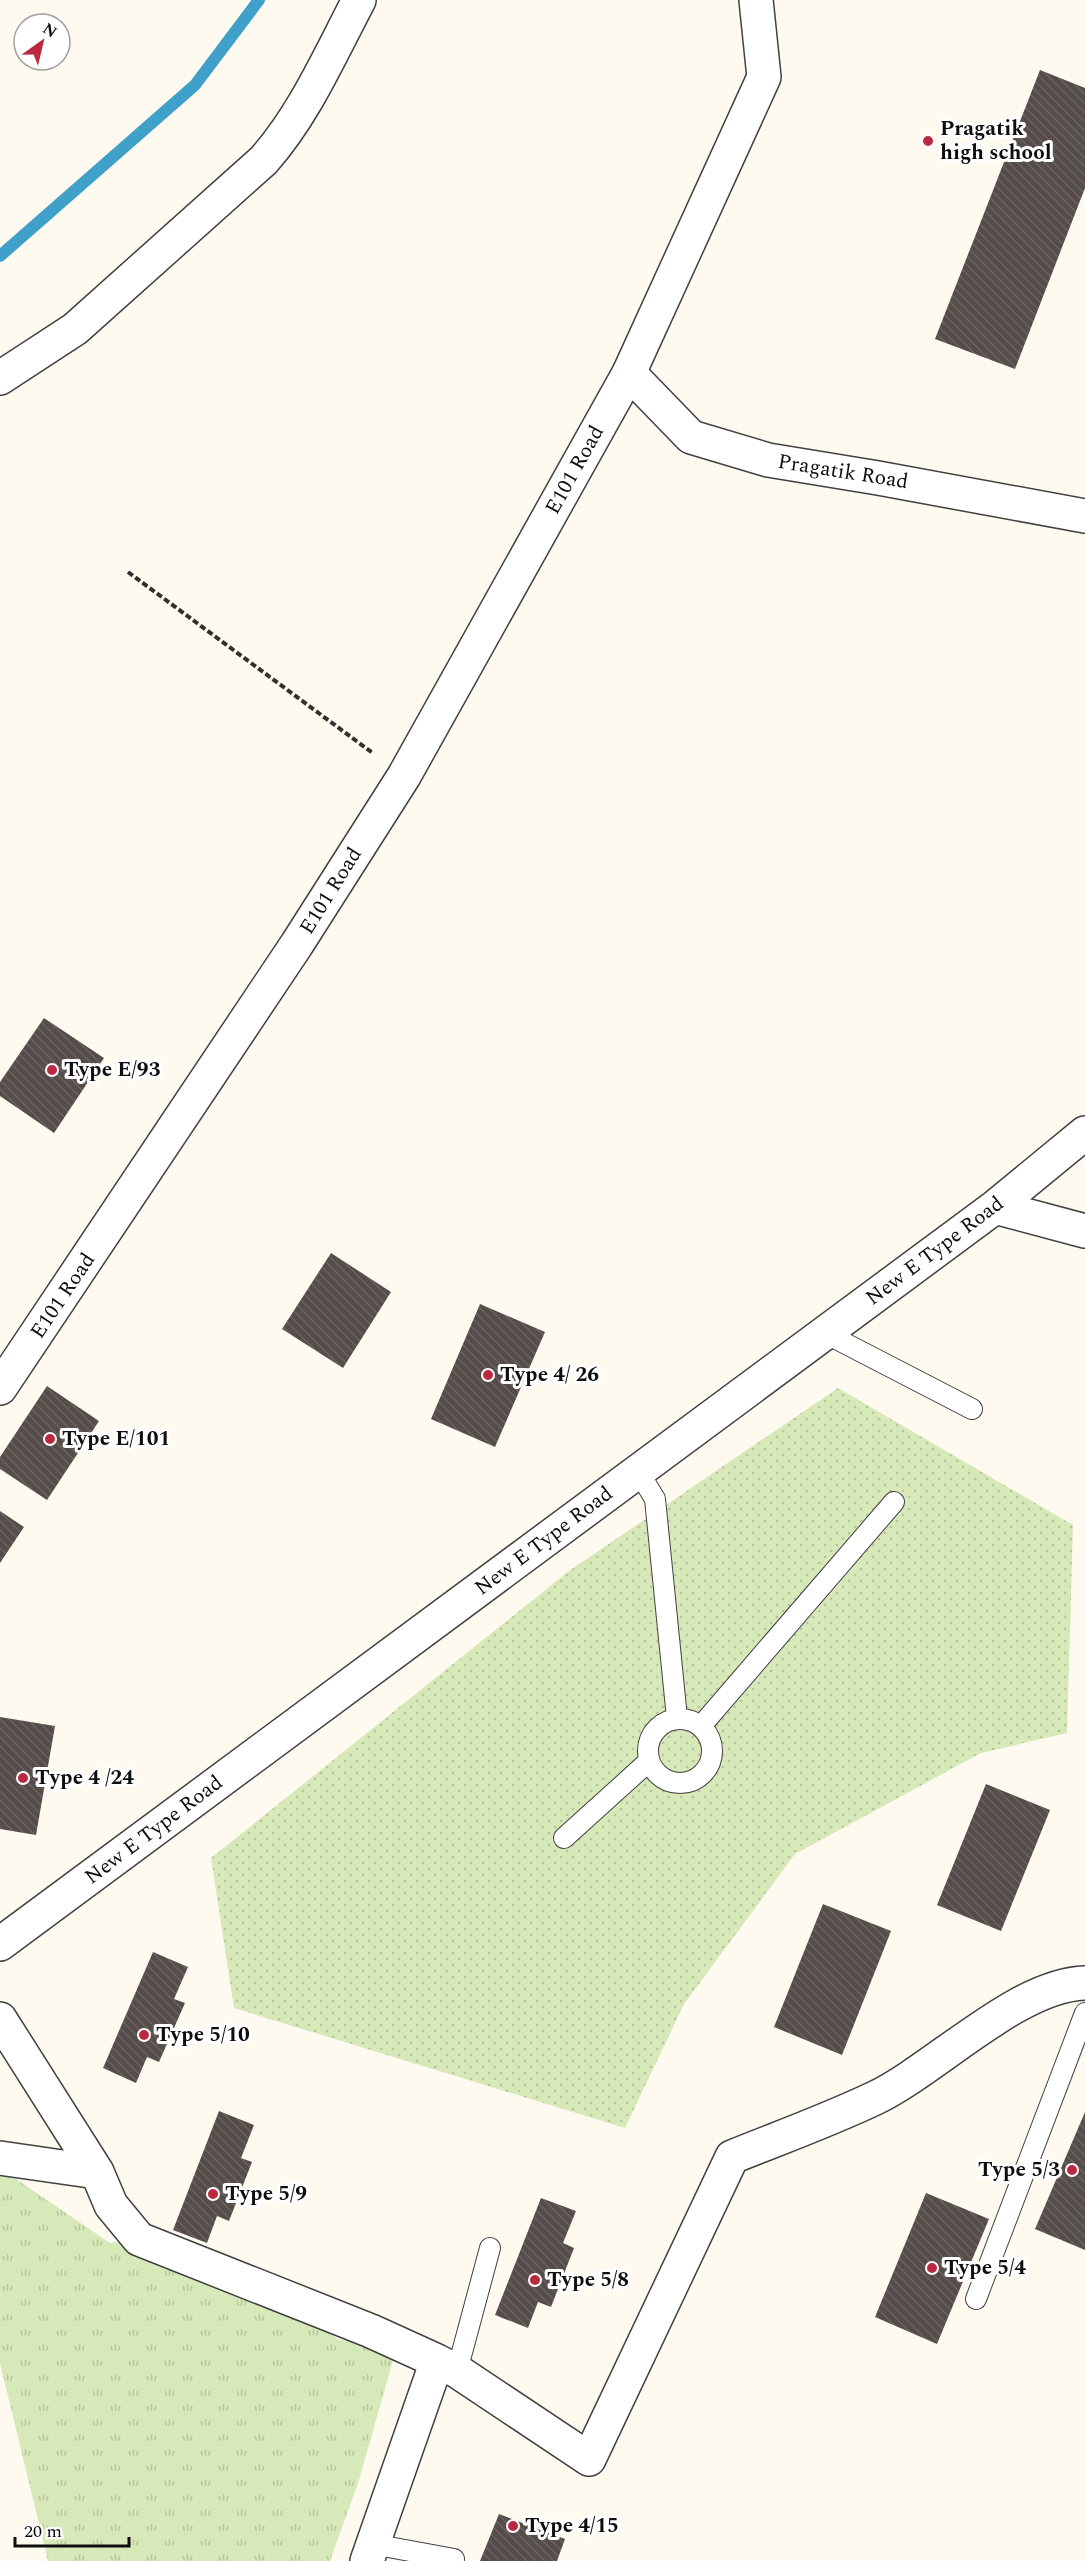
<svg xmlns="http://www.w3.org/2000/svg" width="1085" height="2561" font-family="Spectral,serif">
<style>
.grass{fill:url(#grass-tufts)}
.garden{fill:url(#garden-dots)}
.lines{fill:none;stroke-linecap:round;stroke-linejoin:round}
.stream{stroke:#3fa1c9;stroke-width:12}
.building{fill:url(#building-back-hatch)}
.service-casing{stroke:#414141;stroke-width:22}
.minor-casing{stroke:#414141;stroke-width:36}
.tertiary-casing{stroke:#414141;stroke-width:36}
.path{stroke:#303030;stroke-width:4;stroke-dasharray:6 3;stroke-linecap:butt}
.service{stroke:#fff;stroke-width:20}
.minor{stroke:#fff;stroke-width:33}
.tertiary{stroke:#fff;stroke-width:33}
.poi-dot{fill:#b92a41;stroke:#fff;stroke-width:2}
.labels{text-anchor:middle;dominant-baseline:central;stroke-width:6;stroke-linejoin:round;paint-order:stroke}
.poi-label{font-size:21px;font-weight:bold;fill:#0e0e0e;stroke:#fff;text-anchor:start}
.street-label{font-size:21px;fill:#0e0e0e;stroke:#fff}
</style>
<defs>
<pattern id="grass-tufts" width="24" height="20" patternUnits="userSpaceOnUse" patternTransform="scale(1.5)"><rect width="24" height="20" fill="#d7e8b9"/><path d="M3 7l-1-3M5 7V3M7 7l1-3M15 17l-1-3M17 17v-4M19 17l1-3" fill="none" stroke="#b7c69e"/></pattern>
<pattern id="garden-dots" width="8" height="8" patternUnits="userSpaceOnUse" patternTransform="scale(1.5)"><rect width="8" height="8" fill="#d7e8b9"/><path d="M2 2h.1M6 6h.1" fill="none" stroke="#b7c69e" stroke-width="1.8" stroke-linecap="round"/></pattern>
<pattern id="building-back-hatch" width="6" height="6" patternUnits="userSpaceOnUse" patternTransform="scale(1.5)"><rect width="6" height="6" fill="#564d4a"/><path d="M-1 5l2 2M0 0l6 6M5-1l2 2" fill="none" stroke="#696260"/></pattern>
</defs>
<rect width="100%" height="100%" fill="#fefaef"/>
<!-- grass -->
<path class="grass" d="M0,2168L110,2243L140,2237L249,2283L338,2339L396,2350L359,2480L330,2561H48L0,2363Z"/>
<!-- garden -->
<path class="garden" d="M838,1388L1073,1525L1067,1733L981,1753L795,1854L684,2004L625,2128L234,2008L211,1858L569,1571Z"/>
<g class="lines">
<!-- stream -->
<path class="stream" d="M0,256L195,85L259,0"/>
</g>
<!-- building -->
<path class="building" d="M1040,70L1085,88V188L1015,369L935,339Z
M44,1018L104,1058L54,1133L0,1096V1082Z
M331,1253L391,1292L343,1368L282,1329Z
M480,1304L545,1332L495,1447L431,1419Z
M47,1386L99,1421L47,1500L0,1469V1457Z
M0,1511L24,1527L0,1563Z
M0,1717L55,1726L36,1835L0,1829Z
M986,1784L1050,1810L1001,1931L937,1905Z
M823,1904L891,1931L842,2055L774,2027Z
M153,1952L188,1967L174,1999L185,2003L159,2062L147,2057L136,2083L103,2068Z
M219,2111L254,2125L241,2158L252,2162L229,2221L217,2216L207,2243L173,2230Z
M1085,2112V2250L1035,2229Z
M926,2193L989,2219L937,2344L875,2317Z
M541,2198L576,2211L563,2243L574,2248L551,2307L538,2302L528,2328L495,2315Z
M499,2514L565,2539L557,2561H480Z"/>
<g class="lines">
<defs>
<path id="service" d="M825,1333L972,1409
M638,1471L655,1499L677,1718
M648 1751a32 32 0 1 1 64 0a32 32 0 1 1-64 0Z
M701,1726L894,1502
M564,1838L648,1762
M976,2299L1085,2013
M457,2371L490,2248
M372,2544L454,2559"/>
<path id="minor" d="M629,373L764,77L756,0
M0,378L75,329L264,160C305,113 330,55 359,0
M995,1207L1085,1231
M0,1944L995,1207L1085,1133
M0,2019L97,2172L111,2205L139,2239L371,2331L437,2361L367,2561
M0,2158L97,2172
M437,2361L457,2371L589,2459L732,2157C779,2138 829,2120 875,2098C937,2068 1017,1985 1085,1983"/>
<path id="tertiary" d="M0,1388L297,944L404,776L629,373L691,437L768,460L878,478L1085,516"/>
</defs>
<!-- service casing -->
<use href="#service" class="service-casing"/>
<!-- minor casing -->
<use href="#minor" class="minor-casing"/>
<!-- tertiary casing -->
<use href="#tertiary" class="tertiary-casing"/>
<!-- path -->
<path class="path" d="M128,572L374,754"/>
<!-- service -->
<use href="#service" class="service"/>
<!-- minor -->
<use href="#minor" class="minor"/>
<!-- tertiary -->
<use href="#tertiary" class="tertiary"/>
</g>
<!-- markers -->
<g class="poi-dot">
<circle cx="928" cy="141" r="6"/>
<circle cx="52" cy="1070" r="6"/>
<circle cx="488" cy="1375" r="6"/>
<circle cx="50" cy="1439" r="6"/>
<circle cx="23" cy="1778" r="6"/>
<circle cx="144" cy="2035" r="6"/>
<circle cx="1072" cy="2170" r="6"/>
<circle cx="213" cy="2194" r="6"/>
<circle cx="932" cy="2268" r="6"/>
<circle cx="535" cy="2280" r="6"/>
<circle cx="513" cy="2526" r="6"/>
</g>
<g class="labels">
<!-- poi labels -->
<g class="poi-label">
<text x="940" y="129">Pragatik<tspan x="940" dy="24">high school</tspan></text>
<text x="64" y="1070">Type E/93</text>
<text x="500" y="1375">Type 4/ 26</text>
<text x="62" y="1439">Type E/101</text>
<text x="35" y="1778">Type 4 /24</text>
<text x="156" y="2035">Type 5/10</text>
<text x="1060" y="2170" text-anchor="end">Type 5/3</text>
<text x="225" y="2194">Type 5/9</text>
<text x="944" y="2268">Type 5/4</text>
<text x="547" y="2280">Type 5/8</text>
<text x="525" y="2526">Type 4/15</text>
</g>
<!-- street labels -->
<g class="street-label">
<text transform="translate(575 470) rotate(-61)">E101 Road</text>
<text transform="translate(843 472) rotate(9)">Pragatik Road</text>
<text transform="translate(331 891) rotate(-58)">E101 Road</text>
<text transform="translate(935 1251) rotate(-37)">New E Type Road</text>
<text transform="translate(63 1296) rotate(-56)">E101 Road</text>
<text transform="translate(544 1541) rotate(-37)">New E Type Road</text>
<text transform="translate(154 1830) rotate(-37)">New E Type Road</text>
</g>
</g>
<!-- north arrow -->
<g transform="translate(42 42) rotate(34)"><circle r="28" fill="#ffffff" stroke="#9f9f9f" stroke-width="1.5"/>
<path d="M0-4.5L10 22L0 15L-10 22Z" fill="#b92a41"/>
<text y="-9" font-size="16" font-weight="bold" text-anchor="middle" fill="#0e0e0e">N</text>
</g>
<!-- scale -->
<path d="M15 2537v9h114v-9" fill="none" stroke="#0e0e0e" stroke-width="3"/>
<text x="24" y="2537" font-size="18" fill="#0e0e0e" stroke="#ffffff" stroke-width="4.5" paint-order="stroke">20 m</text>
</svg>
